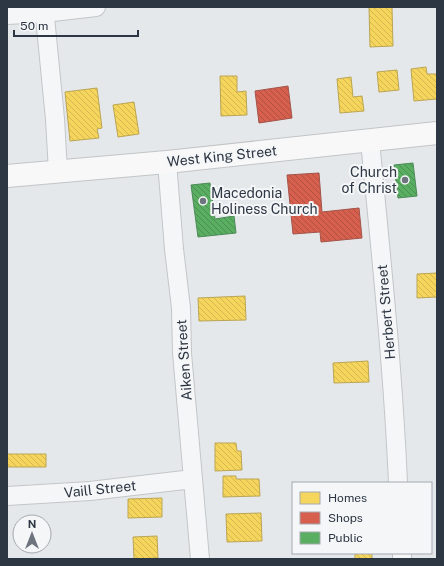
<svg xmlns="http://www.w3.org/2000/svg" width="444" height="566" font-family="'Public Sans',sans-serif">
<style>
.homes{fill:url(#homes-back-hatch);stroke:#baa554}
.shops{fill:url(#shops-back-hatch);stroke:#a3534a}
.public{fill:url(#public-back-hatch);stroke:#4c8a58}
.lines{fill:none;stroke-linecap:round;stroke-linejoin:round}
.street-casing{stroke:#c3c6c8;stroke-width:20}
.primary-casing{stroke:#c2c5c7;stroke-width:24}
.street{stroke:#f5f6f7;stroke-width:18}
.primary{stroke:#f8f8f8;stroke-width:22}
.poi-dot{fill:#6d747d;stroke:#f4f6f8;stroke-width:1.5}
.labels{text-anchor:middle;dominant-baseline:central;stroke-width:4;stroke-linejoin:round;paint-order:stroke}
.street-label{font-size:14px;fill:#2d3643;stroke:#f4f6f8}
.poi-label{font-size:14px;fill:#2d3643;stroke:#f4f6f8;text-anchor:end}
</style>
<defs>
<pattern id="homes-back-hatch" width="6" height="6" patternUnits="userSpaceOnUse"><rect width="6" height="6" fill="#f6d55c"/><path d="M-1 5l2 2M0 0l6 6M5-1l2 2" fill="none" stroke="#d3b751"/></pattern>
<pattern id="shops-back-hatch" width="6" height="6" patternUnits="userSpaceOnUse"><rect width="6" height="6" fill="#d6604d"/><path d="M-1 5l2 2M0 0l6 6M5-1l2 2" fill="none" stroke="#ae5042"/></pattern>
<pattern id="public-back-hatch" width="6" height="6" patternUnits="userSpaceOnUse"><rect width="6" height="6" fill="#5aae61"/><path d="M-1 5l2 2M0 0l6 6M5-1l2 2" fill="none" stroke="#4b8e52"/></pattern>
</defs>
<rect width="100%" height="100%" fill="#e5e8ea"/>
<!-- homes -->
<path class="homes" d="M369,7H392L393,46L370,47Z
M426,67L427,74H437V99L414,101L411,69Z
M397,70L399,90L379,92L377,72Z
M220,76H237V92L246,91L247,115L221,116Z
M351,77L353,97L362,96L364,111L340,113L337,79Z
M97,88L102,128L97,129L99,138L70,141L65,92Z
M134,102L139,134L118,137L113,105Z
M437,273V297L417,298V274Z
M245,296L246,320L199,321L198,298Z
M368,361L369,382L334,383L333,363Z
M215,443H236L237,451H241L242,470L215,471Z
M7,454H46V467H7Z
M223,476H236V479H259L260,496L223,497Z
M162,498V517L128,518V499Z
M261,513L262,541L227,542L226,514Z
M157,536L158,558L134,559L133,537Z
M355,553H372V559H355Z"/>
<!-- shops -->
<path class="shops" d="M288,86L292,118L259,123L255,91Z
M319,173L322,212L359,208L362,238L321,242L320,232L293,234L287,175Z"/>
<!-- public -->
<path class="public" d="M413,163L417,196L398,198L394,165Z
M210,183L215,219L234,216L236,233L198,237L191,185Z"/>
<g class="lines">
<defs>
<path id="street" d="M44,7L55,119L58,172
M7,15L44,13L96,7
M370,141C381,255 393,369 398,483
M167,162L174,249L181,308L182,353L200,559
M7,496L90,491L193,479
M402,553V559"/>
<path id="primary" d="M7,176L167,162L437,133"/>
</defs>
<!-- street casing -->
<use href="#street" class="street-casing"/>
<!-- primary casing -->
<use href="#primary" class="primary-casing"/>
<!-- street -->
<use href="#street" class="street"/>
<!-- primary -->
<use href="#primary" class="primary"/>
</g>
<!-- markers -->
<g class="poi-dot">
<circle cx="405" cy="180" r="4"/>
<circle cx="203" cy="201" r="4"/>
</g>
<g class="labels">
<!-- street labels -->
<g class="street-label">
<text transform="translate(222 156) rotate(-6)">West King Street</text>
<text transform="translate(386 312) rotate(-95)">Herbert Street</text>
<text transform="translate(184 360) rotate(-94)">Aiken Street</text>
<text transform="translate(100 489) rotate(-6)">Vaill Street</text>
</g>
<!-- poi labels -->
<g class="poi-label">
<text x="397" y="172">Church<tspan x="397" dy="16">of Christ</tspan></text>
<text x="211" y="193" text-anchor="start">Macedonia<tspan x="211" dy="16">Holiness Church</tspan></text>
</g>
</g>
<!-- border -->
<rect width="444" height="566" fill="none" stroke="#2d3643" stroke-width="16"/>
<!-- legend -->
<rect x="292" y="482" width="140" height="72" fill="#f4f6f8" stroke="#a4a9b0"/>
<rect x="300" y="492" width="20" height="12" fill="#f6d55c" stroke="#a4a9b0"/>
<text x="328" y="502" font-size="12" fill="#2d3643">Homes</text>
<rect x="300" y="512" width="20" height="12" fill="#d6604d" stroke="#a4a9b0"/>
<text x="328" y="522" font-size="12" fill="#2d3643">Shops</text>
<rect x="300" y="532" width="20" height="12" fill="#5aae61" stroke="#a4a9b0"/>
<text x="328" y="542" font-size="12" fill="#2d3643">Public</text>
<!-- north arrow -->
<g transform="translate(32 534)"><circle r="19" fill="#f4f6f8" stroke="#a4a9b0"/>
<path d="M0-3L7 15L0 10L-7 15Z" fill="#6d747d"/>
<text y="-6" font-size="11" font-weight="bold" text-anchor="middle" fill="#2d3643">N</text>
</g>
<!-- scale -->
<path d="M14 30v6h124v-6" fill="none" stroke="#2d3643" stroke-width="2"/>
<text x="20" y="30" font-size="12" fill="#2d3643" stroke="#f4f6f8" stroke-width="3" paint-order="stroke">50 m</text>
</svg>
